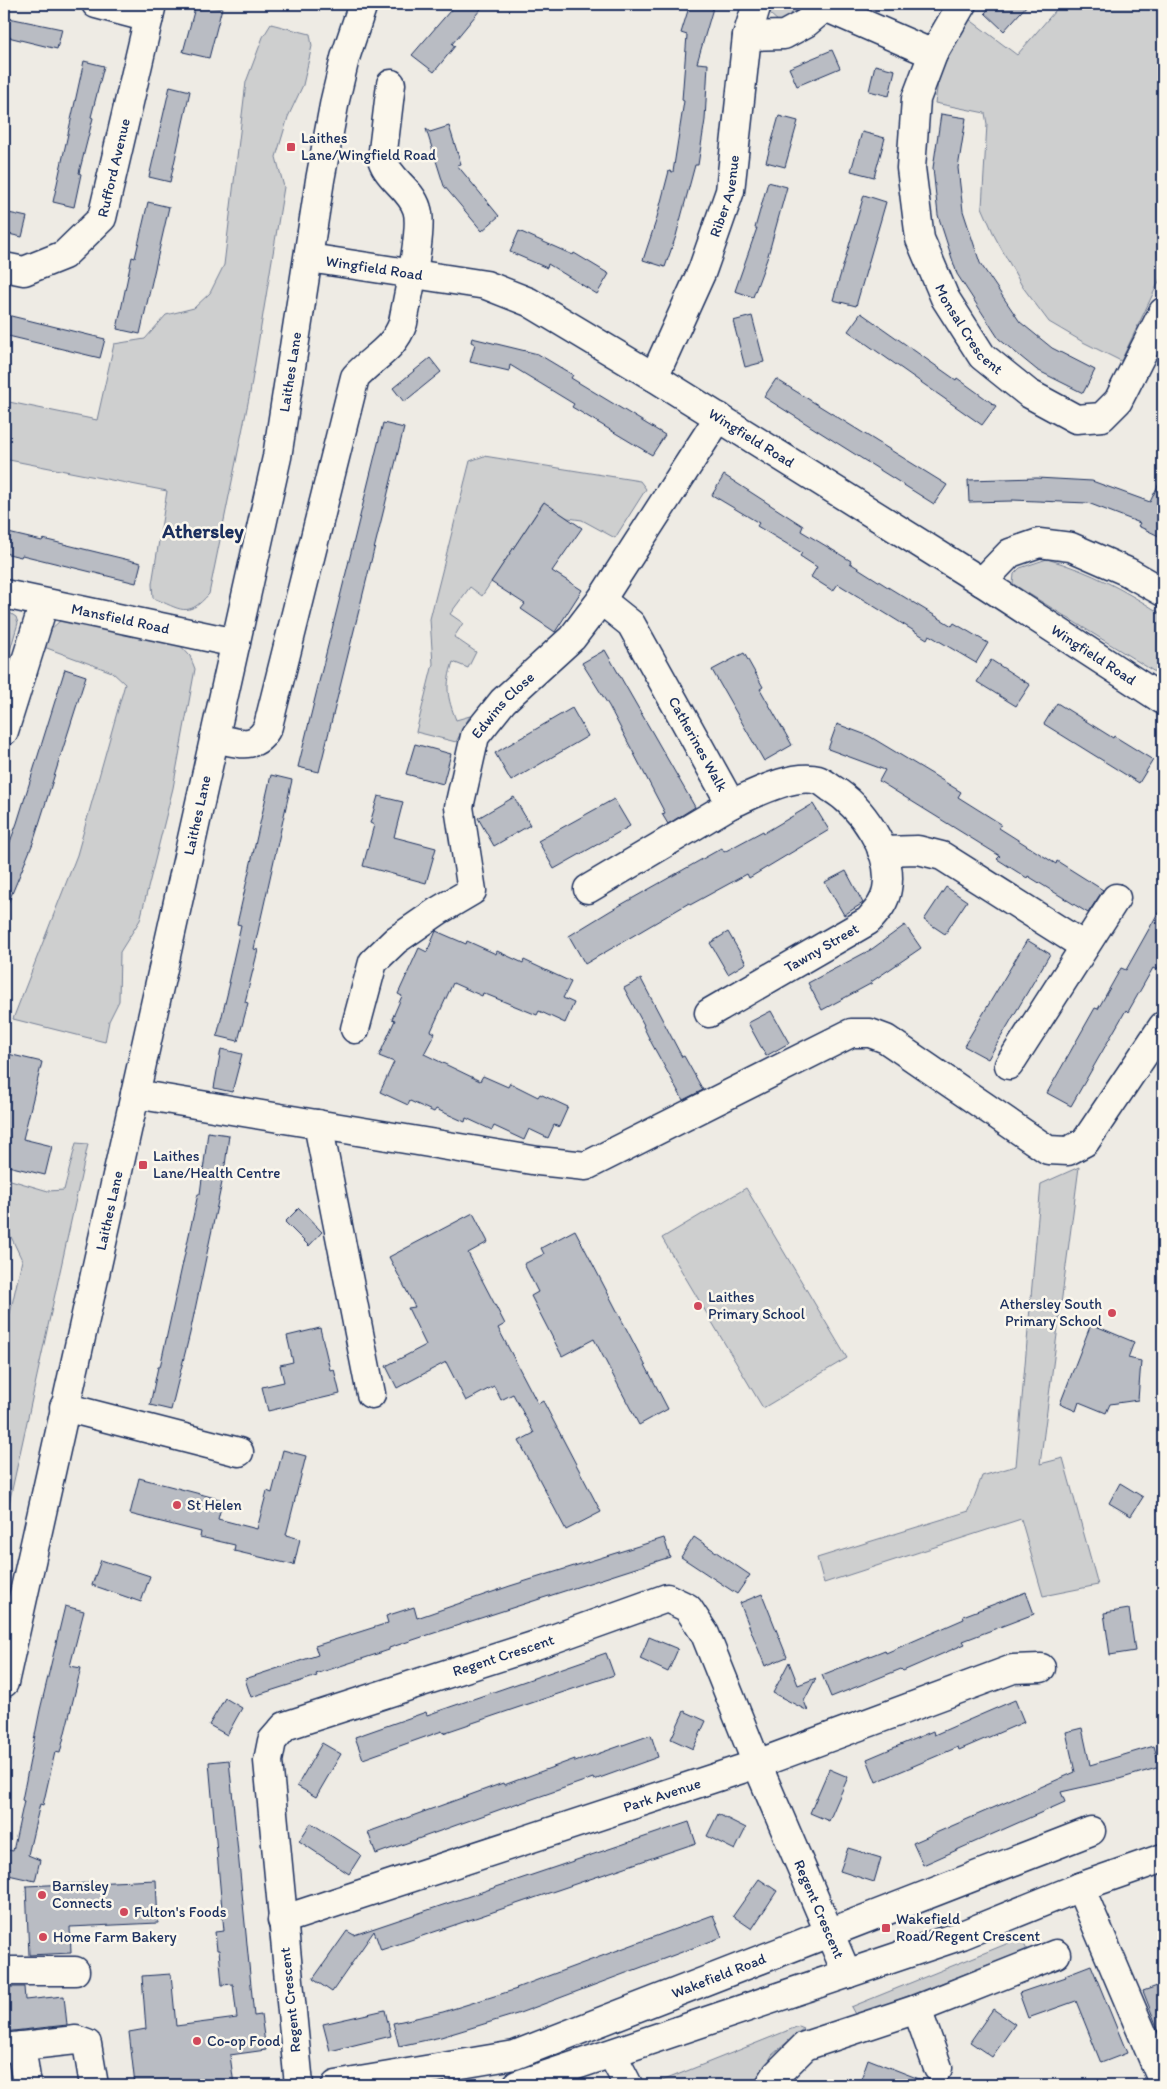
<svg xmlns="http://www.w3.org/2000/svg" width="1167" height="2089" font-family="Itim,sans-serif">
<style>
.green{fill:#cecfcf;stroke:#747f96}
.building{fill:#b9bcc3;stroke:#1b2f5e}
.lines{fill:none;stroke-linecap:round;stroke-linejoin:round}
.minor-casing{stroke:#1b2f5e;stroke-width:31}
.major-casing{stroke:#1b2f5e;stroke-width:31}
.minor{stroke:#fbf7ec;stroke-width:28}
.major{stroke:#fbf7ec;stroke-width:28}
.poi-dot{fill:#d1495b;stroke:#fbf7ec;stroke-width:2}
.labels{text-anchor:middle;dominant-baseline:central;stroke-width:5;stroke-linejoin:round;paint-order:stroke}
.poi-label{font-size:15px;fill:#1b2f5e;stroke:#fbf7ec;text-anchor:start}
.street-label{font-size:15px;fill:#1b2f5e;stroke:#fbf7ec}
.district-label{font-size:20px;font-weight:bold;fill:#1b2f5e;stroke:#fbf7ec}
</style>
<rect width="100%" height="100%" fill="#eeebe4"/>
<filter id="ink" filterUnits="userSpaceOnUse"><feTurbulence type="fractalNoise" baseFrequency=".02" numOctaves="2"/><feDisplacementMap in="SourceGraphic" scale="10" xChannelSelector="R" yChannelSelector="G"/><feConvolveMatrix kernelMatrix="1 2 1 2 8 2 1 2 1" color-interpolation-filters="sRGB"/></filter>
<g filter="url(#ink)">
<!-- green -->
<path class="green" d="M774,4H808L795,19L779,22L770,14Z
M1061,4H1163V273L1121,361L1083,342L1049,322L1022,286L995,237L982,207L987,124L985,113L935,103L938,82L949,52L969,19L1017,55Z
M271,24L310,34L312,46L303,85L288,117L276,157L284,187L250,393L209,594C187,619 181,609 153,598L152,584L167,491L4,459V401L97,420L114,344L145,339L166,315L194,308L210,293L224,265L246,82L263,37Z
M484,456L640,481L646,489L615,538L582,520L568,518L543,503L482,596L470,587L450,614L463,623L454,637L476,652L468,668L453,662C445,686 447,697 456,720L470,716L456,742L416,732L433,664L430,619L470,461Z
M1047,559C1092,572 1124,590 1163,615V677L1013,584L1014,574L1020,568Z
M4,609L16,617L18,623L4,671Z
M62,619L178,643L190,656L195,669L173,788L140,920L120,952L119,1001L109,1021L105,1042L13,1019L77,855L125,684L112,672L44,647L49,631Z
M76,1143L88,1144L8,1508H4V1340L22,1260L4,1222V1178L48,1191L64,1190Z
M1079,1167L1040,1464L1063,1458L1098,1585L1043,1596L1021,1519L824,1583L817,1558L969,1511L982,1476L1016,1466L1041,1184Z
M746,1188L847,1358L763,1408L662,1238Z
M1021,1938L1027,1950L856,2016L851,2007Z
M799,2026L804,2028L772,2055L757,2085H660L662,2081Z"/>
<!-- building -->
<path class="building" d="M196,4L222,8L209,58L183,52Z
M456,4H485L452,44L455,46L434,72L412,55Z
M690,4H699L713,8L697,63L708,64L705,120L698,165H695L676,236L665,267L643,260L656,221L669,171L673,172L684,101L682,100L687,35L681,33Z
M993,4H1028L1004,31L985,13Z
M4,17L62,29L57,49L4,36Z
M832,50L840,68L797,86L789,68Z
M84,61L104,66L91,117L93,118L79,173L81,174L74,207L53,202Z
M875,65L895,70L889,96L869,91Z
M170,86L190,91L170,182L149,177Z
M941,114L966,118L958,168L963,211L980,263L1020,322L1052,348L1095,370L1083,393L1037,370L999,339L957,274L938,215L933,168Z
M779,116L798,121L785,167L766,162Z
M449,126L461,164L457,165L499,216L482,231L444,186L426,129L430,132Z
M862,132L885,138L874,177L851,171Z
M768,182L787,187L767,259L753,297L735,291L757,228H755Z
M864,195L886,202L856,306L833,300Z
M148,202L169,207L140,334L117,329L132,257L135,258Z
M4,212L27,217L22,237L4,233Z
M519,231L573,255L574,253L609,274L597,294L548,264L547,268L510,252Z
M861,313L956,380L957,378L996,406L982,425L848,331Z
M7,315L105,339L100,358L4,335Z
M752,316L764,362L745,367L733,321Z
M472,338L538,354L573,375L571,378L665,435L652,455L572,407L574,404L510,365L509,371L470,362L475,344L471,342Z
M430,358L441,372L404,402L393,388Z
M776,379L947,485L934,504L764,397Z
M383,423L404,428L319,772L298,767Z
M724,475L803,526L801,531L851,561L850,563L891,589L952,626L954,623L988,643L976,663L929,635L927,639L838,584L833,591L811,577L817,567L800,556L802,553L757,526L759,523L712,495Z
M1163,475V538L1138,526L1140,523L1088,503L1012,500V501L969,502L968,480L1037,478L1092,481L1150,502Z
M544,502L582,528L552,571L582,590L555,632L521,609L525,604L491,582Z
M4,532L42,541L43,539L141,563L136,583L22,555L21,557L4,553Z
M605,650L695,807L668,824L662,814L665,813L609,706L582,663Z
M744,653L763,687L760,689L792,745L764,761L712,670Z
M991,660L1030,685L1016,706L977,682Z
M65,669L86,676L33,843L4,913V858L17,823Z
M1057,703L1113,738L1114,736L1153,760L1139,783L1044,724Z
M572,708L588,736L511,781L495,753Z
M837,724L869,736L932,774L961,792L958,797L1001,824L999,828L1056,864L1057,861L1103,890L1088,913L1028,876L1027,878L997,859L1000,856L879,781L885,770L828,749Z
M415,744L451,754L443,784L406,774Z
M271,775L292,780L254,949L258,950L245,1002L248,1003L238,1041L217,1036L230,983H228L241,925L237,924Z
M378,796L403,802L394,837L436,848L426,883L363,866L374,825L370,823Z
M514,797L530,825L494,846L478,818Z
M614,799L630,826L554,869L538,841Z
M813,804L829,830L749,878L747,874L690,905L689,903L585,964L569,936L610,911L722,848L724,852L763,831L764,833Z
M846,871L863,903L844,915L825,882Z
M946,887L967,901L945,934L924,920Z
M1163,904V959L1157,970L1153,968L1128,1012L1126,1010L1071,1106L1047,1093L1095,1008L1098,1009L1121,968L1126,970Z
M905,925L921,948L871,982L872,983L822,1010L808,983L872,949Z
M436,931L466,944L467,941L496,954L497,951L523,963L524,960L571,982L563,998L574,1003L565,1023L539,1011L537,1015L483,993L482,996L453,983L431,1031L435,1033L424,1054L480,1081L483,1076L508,1087L510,1083L538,1097L540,1094L568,1107L559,1127L554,1125L548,1138L529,1129L524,1140L494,1126L492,1130L466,1118L465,1122L436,1109L434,1112L410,1101L408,1105L380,1092L394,1062L379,1056L395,1020L392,1019L402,996L398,994L419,948L427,952Z
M728,932L746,963L728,974L710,943Z
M1027,940L1050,954L988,1059L964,1046Z
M641,979L682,1057L684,1056L703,1090L683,1100L652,1044L643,1026L644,1025L624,988Z
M771,1011L789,1043L766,1056L748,1023Z
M221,1049L242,1054L232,1092L214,1088Z
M4,1053L42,1062L23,1139L52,1146L45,1175L4,1165Z
M208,1132L229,1135L224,1173L190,1333L171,1410L150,1405L158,1367H160L198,1194H200Z
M299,1208L322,1232L309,1246L285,1222Z
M473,1213L488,1242L468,1253L505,1324L498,1328L538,1404L543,1401L601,1512L566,1530L519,1441L534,1433L513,1394L501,1400L494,1386L466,1401L446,1362L397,1388L386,1366L426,1345L408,1308L415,1307L389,1257Z
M575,1230L668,1409L639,1425L594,1339L562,1356L531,1296L538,1292L524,1264L544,1254L541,1248Z
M1091,1324L1134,1342L1128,1358L1141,1361L1138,1400L1110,1404L1106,1413L1079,1402L1076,1411L1060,1404Z
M320,1328L330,1370L334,1369L340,1394L268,1411L262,1387L284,1382L280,1365L293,1362L287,1336Z
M283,1450L306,1456L286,1535L300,1539L294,1565L234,1551L235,1545L200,1537L201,1532L130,1514L139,1478L223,1500L218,1519L257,1529L267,1491L272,1493Z
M1120,1483L1143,1497L1131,1516L1109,1503Z
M694,1537L750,1575L737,1594L681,1557Z
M664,1538L670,1557L428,1635L389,1648V1650L316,1674L317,1676L251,1697L245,1679L318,1655L315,1646L388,1623L386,1616L414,1607L417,1618L510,1586Z
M101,1560L150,1576L141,1602L92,1585Z
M1026,1592L1034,1614L963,1641L965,1644L903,1671L901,1669L831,1697L822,1675L885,1650L886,1653L964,1619L963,1616Z
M762,1594L787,1657L765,1666L740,1603Z
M65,1606L84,1611L70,1666L81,1668L60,1753L55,1752L43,1805L40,1804L28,1855L40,1860L35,1881L4,1874V1870L8,1850L13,1851L24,1801L22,1800L40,1710Z
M1129,1609L1135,1651L1110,1655L1104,1613Z
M649,1637L678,1649L668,1672L640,1659Z
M606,1653L614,1675L443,1733L442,1731L363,1759L355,1737L426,1712L427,1715Z
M789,1662L798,1685L816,1678L804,1701L808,1711L773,1693Z
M225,1698L242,1708L227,1735L209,1725Z
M1015,1700L1024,1722L959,1750L958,1747L876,1782L867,1759L933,1731L934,1735Z
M684,1711L706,1721L693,1749L671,1739Z
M1082,1728L1090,1765L1154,1746L1160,1767L1119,1779L1061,1792L1065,1802L923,1865L913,1843L1075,1772L1066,1732Z
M651,1735L658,1757L594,1780L593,1778L518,1804V1803L376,1854L368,1832L503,1783L504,1785L575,1759V1762Z
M322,1743L341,1754L316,1797L297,1786Z
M229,1760L254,2016L261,2015L266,2050L230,2055L234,2085H135L129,2032L146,2029L142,1976L171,1974L176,2026L237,2018L233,1984L222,1985L219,1950H217L215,1932L224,1931L209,1762Z
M829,1769L848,1777L829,1821L810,1813Z
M718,1814L746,1828L735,1850L707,1836Z
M689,1822L696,1843L381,1950L374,1931L332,1992L313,1979L347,1931L354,1935Z
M311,1823L361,1855L349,1874L299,1841Z
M848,1848L881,1858L874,1882L840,1871Z
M759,1879L777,1891L752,1929L733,1916Z
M156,1880L158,1923L70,1927L71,1953L29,1955L26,1886Z
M713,1915L722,1937L517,2014L441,2037L399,2046L393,2023L443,2012L517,1989L516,1988L548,1976Z
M1091,1965L1127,2053L1101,2063L1076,2001L1028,2018L1019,1993L1066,1977L1065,1975Z
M1163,1984V2042L1143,1991Z
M4,1987H24L25,2000L64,1996L67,2025L4,2032Z
M993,2009L1015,2024L992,2057L970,2042Z
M385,2010L391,2036L330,2051L323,2024Z
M868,2059L932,2084V2085H859Z"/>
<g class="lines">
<defs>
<g id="minor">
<path d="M96,4L149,18"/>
<path id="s1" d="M962,4L933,54L916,99L911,168L920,239L945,298L982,356L1028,393L1076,419L1102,417L1118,401L1163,312"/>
<path d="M825,7L933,54"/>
<path d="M747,36L784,35L806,23L825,7V4"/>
<path id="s2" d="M309,258L486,285L529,302L654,377L982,582L1163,700"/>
<path id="s3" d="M4,267L24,271L64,255L102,218L152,4"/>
<path id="s4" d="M654,377L702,271L730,191L747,36L757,4"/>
<path d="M982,582L1010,553L1039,543L1071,547L1128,572L1163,592"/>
<path id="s5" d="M4,594L236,643"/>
<path d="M4,731L44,603"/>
<path d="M214,738C237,742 256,752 268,726L355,377C373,357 394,349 403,323C407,299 424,229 417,209C411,189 389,180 382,159L391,84"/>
<path d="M882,851L918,850L942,856L1084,946"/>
<path d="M588,889L731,804L631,624L601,600"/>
<path id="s6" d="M709,1013L868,921C877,911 885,903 887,889C894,852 861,806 831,788C827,785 822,781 818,780C793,773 754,794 731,804"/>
<path id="s7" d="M355,1029L373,962L396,940L438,911L472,891L459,807L475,736L503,701L572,638L601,600L719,417"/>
<path d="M1009,1065L1116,898"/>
<path d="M135,1094L538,1161L586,1166L851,1033H870L886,1039L1048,1150L1068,1151L1085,1142L1163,1026"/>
<path d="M318,1124L371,1394"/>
<path d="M64,1407L239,1452"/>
<path d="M1080,1887L1163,2082"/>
<path id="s8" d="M282,1920L757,1764L1013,1669L1041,1668"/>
<path d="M4,1971H75"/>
<path d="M917,2009L938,2068"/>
<path d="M21,2046L27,2085"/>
<path d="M4,2048L76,2040L87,2044L94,2085"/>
<path d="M612,2054L628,2085"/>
<path id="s9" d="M299,2085L268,1761L272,1741L285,1726L536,1645L667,1598L688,1608L705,1634L757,1764L847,1974"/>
<path id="s10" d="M336,2085L515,2055L1091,1831"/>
<path d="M770,2085L777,2074L805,2046L917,2009L1056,1954"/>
</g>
<g id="major">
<path id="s11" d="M4,1683L277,457L320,180L335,100L345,58L363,4"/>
<path d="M517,2085L962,1935L1080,1887L1163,1858"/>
</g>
</defs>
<!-- minor casing -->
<use href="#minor" class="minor-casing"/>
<!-- major casing -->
<use href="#major" class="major-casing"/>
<!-- minor -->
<use href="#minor" class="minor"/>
<!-- major -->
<use href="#major" class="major"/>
</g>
</g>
<!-- markers -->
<g class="poi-dot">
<rect x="286" y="142" width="10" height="10" rx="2.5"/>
<rect x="138" y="1160" width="10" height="10" rx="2.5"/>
<circle cx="698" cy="1306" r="5"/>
<circle cx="1112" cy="1313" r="5"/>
<circle cx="177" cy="1505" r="5"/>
<circle cx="42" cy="1895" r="5"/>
<circle cx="124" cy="1912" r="5"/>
<rect x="881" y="1923" width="10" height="10" rx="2.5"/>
<circle cx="43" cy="1937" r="5"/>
<circle cx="197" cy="2041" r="5"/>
</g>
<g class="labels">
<!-- poi labels -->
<g class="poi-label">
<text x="301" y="138">Laithes<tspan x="301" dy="17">Lane/Wingfield Road</tspan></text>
<text x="153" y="1156">Laithes<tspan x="153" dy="17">Lane/Health Centre</tspan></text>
<text x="708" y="1297">Laithes<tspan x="708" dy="17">Primary School</tspan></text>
<text x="1102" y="1304" text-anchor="end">Athersley South<tspan x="1102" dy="17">Primary School</tspan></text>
<text x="187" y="1505">St Helen</text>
<text x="52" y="1886">Barnsley<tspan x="52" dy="17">Connects</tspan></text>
<text x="134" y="1912">Fulton's Foods</text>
<text x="896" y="1919">Wakefield<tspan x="896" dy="17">Road/Regent Crescent</tspan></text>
<text x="53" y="1937">Home Farm Bakery</text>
<text x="207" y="2041">Co-op Food</text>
</g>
<!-- street labels -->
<g class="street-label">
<text stroke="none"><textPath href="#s3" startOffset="168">Rufford Avenue</textPath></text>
<text stroke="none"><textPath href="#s4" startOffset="195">Riber Avenue</textPath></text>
<text stroke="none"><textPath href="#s2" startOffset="66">Wingfield Road</textPath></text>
<text stroke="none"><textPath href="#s1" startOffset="350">Monsal Crescent</textPath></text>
<text stroke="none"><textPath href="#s11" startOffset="1342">Laithes Lane</textPath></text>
<text stroke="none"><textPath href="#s2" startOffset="486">Wingfield Road</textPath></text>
<text stroke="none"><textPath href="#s5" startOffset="119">Mansfield Road</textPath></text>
<text stroke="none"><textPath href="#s2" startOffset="891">Wingfield Road</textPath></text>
<text stroke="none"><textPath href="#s7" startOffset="391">Edwins Close</textPath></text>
<text transform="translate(698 744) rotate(61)">Catherines Walk</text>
<text stroke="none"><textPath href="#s11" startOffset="889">Laithes Lane</textPath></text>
<text stroke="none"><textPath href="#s6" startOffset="130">Tawny Street</textPath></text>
<text stroke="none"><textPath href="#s11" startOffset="484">Laithes Lane</textPath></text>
<text stroke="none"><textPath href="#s9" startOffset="595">Regent Crescent</textPath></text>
<text stroke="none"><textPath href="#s8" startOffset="400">Park Avenue</textPath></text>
<text stroke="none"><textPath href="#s9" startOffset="1121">Regent Crescent</textPath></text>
<text stroke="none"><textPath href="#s10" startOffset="400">Wakefield Road</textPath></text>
<text transform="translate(290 2000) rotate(-96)">Regent Crescent</text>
</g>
<!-- district labels -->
<g class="district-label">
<text x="203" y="531">Athersley</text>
</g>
</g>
<!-- margin -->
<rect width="1167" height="2089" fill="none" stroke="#fbf7ec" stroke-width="20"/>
<rect x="10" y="10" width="1147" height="2069" fill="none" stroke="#1b2f5e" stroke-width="2" filter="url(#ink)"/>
</svg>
